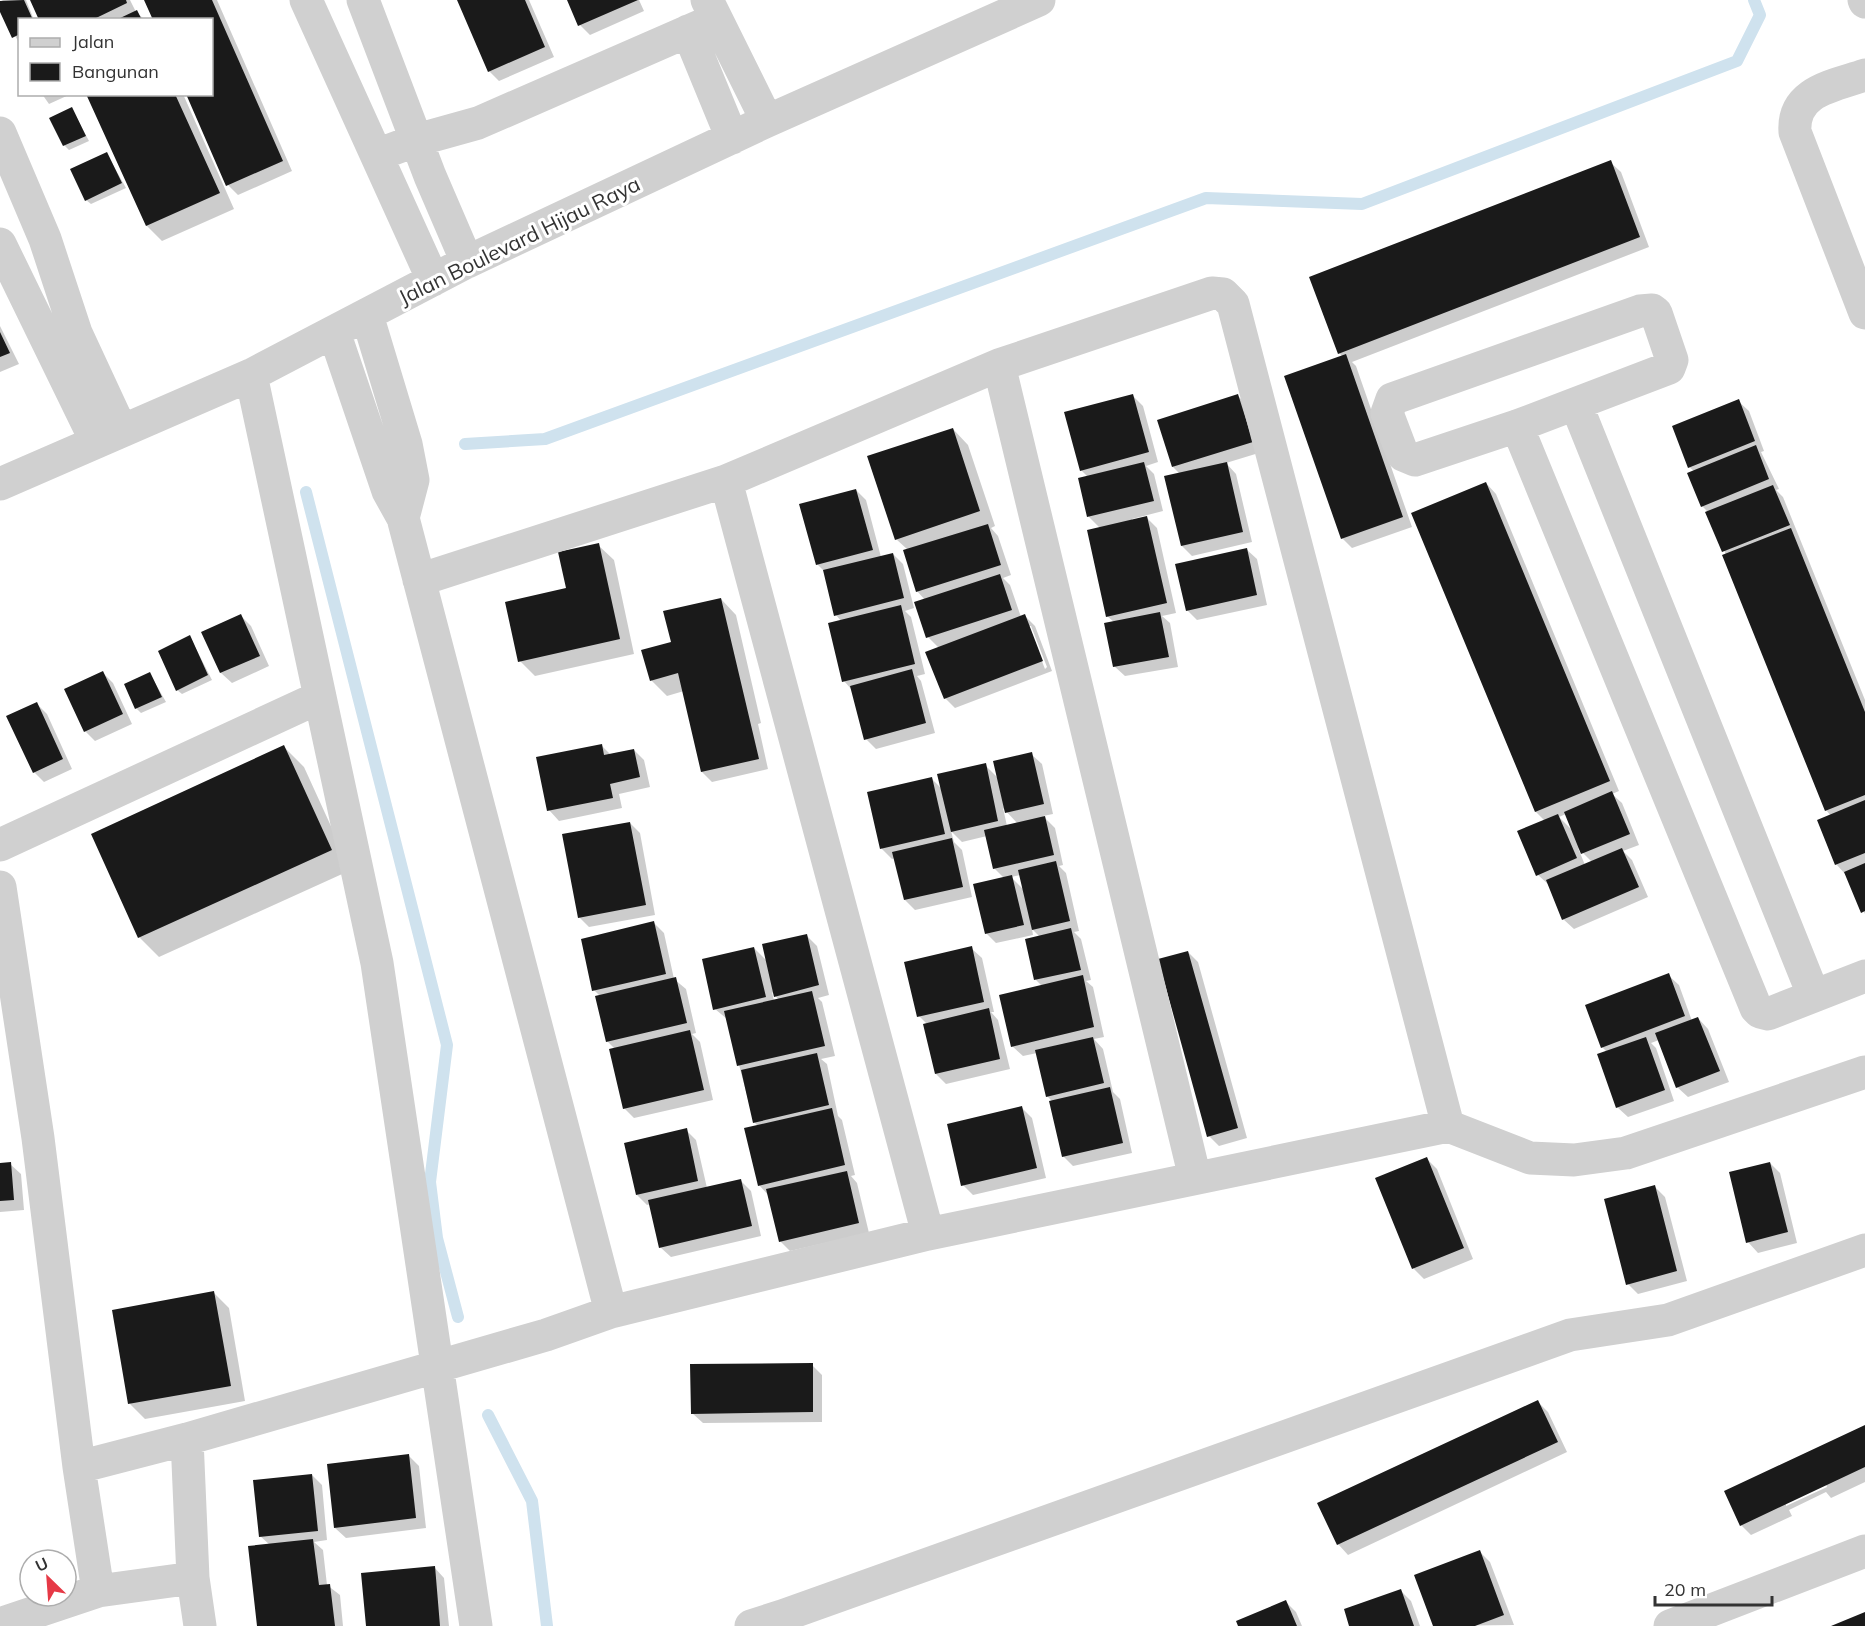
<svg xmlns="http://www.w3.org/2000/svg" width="1865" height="1626" font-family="Mulish,sans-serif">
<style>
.shadow{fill:#0003;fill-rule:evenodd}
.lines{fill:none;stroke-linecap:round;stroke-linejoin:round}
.stream{stroke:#cfe2ee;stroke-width:12}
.building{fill:#1a1a1a}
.minor{stroke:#d0d0d0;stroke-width:33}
.labels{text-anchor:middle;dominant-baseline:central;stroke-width:6;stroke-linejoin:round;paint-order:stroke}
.street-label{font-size:21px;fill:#333;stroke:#fff}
</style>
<rect width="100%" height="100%" fill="#fff"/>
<!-- shadow -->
<path class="shadow" d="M3,0H26L34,20H20L18,41L0,8V2Z
M32,0H130L136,12L145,20H41Z
M146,0H217L292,171L238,195L228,185L212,94V20Z
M458,0H529L554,57L499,81L489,71Z
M569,0H639L644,11L590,35L580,25Z
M42,94H71L49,104Z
M87,94H183L234,209L162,241L147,226Z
M72,109L89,141L69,150L64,145Z
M107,154L126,188L91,204L86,200Z
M1610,162L1621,172L1649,247L1352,362L1356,366L1412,527L1352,548L1342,538L1343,357L1339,353Z
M0,326L19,364L0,372Z
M1132,395L1143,406L1158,462L1146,466L1154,474L1163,511L1132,519V521L1147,518L1157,528L1176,613L1162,616L1170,623L1178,667L1125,676L1114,666V622L1107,616L1100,528L1089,517L1080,479L1088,477L1081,470Z
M1238,396L1248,406L1262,452L1226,463L1236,474L1252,542L1192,556L1182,546L1180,474L1173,467Z
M1738,401L1749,411L1764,451L1761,452L1779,489L1776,490L1783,497L1865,700V914L1846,875L1836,864L1831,816L1826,810L1726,555L1709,513L1702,506L1694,471L1689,467Z
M953,429L968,445L995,526L991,528L998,536L1011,575L1003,578L1010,585L1021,617L1025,616L1035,626L1052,671L955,708L945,698L939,648L928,637L925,600L917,591L908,550L896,539ZM1028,626H1031L1047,667L1045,669Z
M1486,483L1496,494L1619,791L1612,794L1622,803L1639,845L1623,851L1632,860L1648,897L1574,929L1563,919L1549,885L1538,875L1545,821L1536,812L1413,513ZM1566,814L1573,831L1559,817ZM1578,848L1592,862L1585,865Z
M856,490L866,500L881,557L893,554L903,564L914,608L905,611L911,617L925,674L917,676L921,681L935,733L876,749L866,739L852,690L844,681L841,621L836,615L825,572L817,564Z
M598,545L614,560L634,654L535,676L520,661Z
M1246,549L1257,559L1267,605L1197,620L1187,610Z
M721,599L736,615L761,723L758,724L768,769L712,782L702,772L684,691L667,696L652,681L643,651L672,643Z
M241,616L251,626L269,666L232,683L221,673L203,632Z
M190,637L212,680L182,694L177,690Z
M103,673L113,683L132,724L95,741L85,731Z
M150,674L166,702L141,713L136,708Z
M37,704L47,714L72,769L44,782L34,772Z
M601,745L611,755L634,750L644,760L650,787L619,794L622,808L559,821L549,810Z
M284,747L304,767L351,870L159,957L139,937Z
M1031,754L1042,764L1053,814L1043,816L1055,828L1063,865L1059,866L1066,873L1079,931L1074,932L1081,939L1091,980L1086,981L1093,987L1104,1037L1094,1039L1103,1049L1113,1092L1120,1099L1132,1153L1073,1166L1063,1156L1053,1102L1047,1096L1037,1053L1023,1056L1012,1046L1042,986L1036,980L1026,940L1040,937L1032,929L1033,935L996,943L986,933L1005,879L994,868L987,836L962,842L951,831L954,842L962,850L972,897L915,910L905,900L895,858L892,859L882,849L869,793L932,779L942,789L985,765L999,779ZM1003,808L1018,824L1007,826ZM1020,875L1023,889L1011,877Z
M630,823L640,833L655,915L589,927L579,917Z
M654,923L664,933L674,979L686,989L696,1033L692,1034L700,1042L713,1100L634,1118L624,1108L615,1049L607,1041L600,996L594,990Z
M807,936L817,946L829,995L818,998L822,1002L835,1056L821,1059L827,1064L838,1116L842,1120L855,1175L851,1176L857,1183L869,1233L790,1251L780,1241L769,1196L759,1185V1127L754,1122L727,1019L715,1009L754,948L768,962ZM772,992L779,1000L774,1001Z
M971,948L982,958L994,1012H991L998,1020L1010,1069L946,1084L936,1074L927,1024L919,1016Z
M1188,952L1198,962L1247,1138L1219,1146L1209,1136Z
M1668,975L1679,985L1692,1021L1698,1018L1708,1029L1729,1082L1688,1097L1677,1087L1659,1040L1651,1043L1656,1048L1674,1101L1628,1117L1617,1107L1607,1052L1602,1047Z
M1022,1108L1032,1118L1046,1178L973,1195L963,1185Z
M686,1130L696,1140L707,1188L741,1181L751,1191L761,1236L671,1257L660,1247L651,1204L647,1205L637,1195Z
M1426,1158L1437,1169L1473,1259L1424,1279L1414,1269L1377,1179Z
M1770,1163L1780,1173L1797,1243L1758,1253L1748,1242Z
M10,1164L21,1174L24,1210L0,1212V1165Z
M1655,1187L1665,1197L1687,1281L1638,1294L1628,1284Z
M214,1293L229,1308L245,1401L145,1419L130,1404Z
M812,1365L822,1375V1422L703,1423L692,1413Z
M1538,1402L1548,1412L1567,1452L1348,1555L1338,1544Z
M1865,1427V1482L1831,1498L1826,1492L1789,1510L1792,1516L1751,1535L1741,1525ZM1826,1484L1827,1487L1786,1506V1503Z
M409,1456L419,1466L426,1528L346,1538L335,1528Z
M312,1475L322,1485L327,1540L314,1542L323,1550L327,1585L340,1595L343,1626H259L270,1545L260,1536Z
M1480,1552L1490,1562L1514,1625L1434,1626Z
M434,1567L444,1578L449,1626H367Z
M1401,1591L1411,1601L1420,1626H1351Z
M1286,1602L1296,1612L1302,1626H1240Z"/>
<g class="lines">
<!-- stream -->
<path class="stream" d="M465,444L545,439L1206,198L1362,204L1737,61L1760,15L1754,0
M306,492L447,1045L430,1182L437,1238L458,1317
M488,1415L532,1501L547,1626"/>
</g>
<!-- building -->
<path class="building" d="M24,0L33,20H20V34L12,38L0,12V1Z
M30,0H126L127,3L92,20H39Z
M144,0H212L283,161L226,186L186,94H212V20H153Z
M457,0H525L545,47L488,72Z
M567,0H638L578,26Z
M137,10L142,20H116Z
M86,94H175L220,193L146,226Z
M72,107L86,136L63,146L49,118Z
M107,152L122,183L85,201L70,169Z
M1611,160L1640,237L1338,354L1309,277Z
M0,332L10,353L0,357Z
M1346,354L1403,517L1341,539L1284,376Z
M1133,394L1149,452L1080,471L1064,412Z
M1238,394L1253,442L1172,467L1157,420Z
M1739,399L1755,441L1688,468L1672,426Z
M953,428L980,511L895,540L867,456Z
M1756,445L1769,479L1701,507L1687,473Z
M1144,462L1154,501L1087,517L1078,478Z
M1227,462L1243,532L1181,546L1164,476Z
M1486,482L1610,781L1535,812L1411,513Z
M1773,485L1790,525L1722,552L1705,512Z
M856,489L873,550L816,565L799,504Z
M1147,516L1167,603L1106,617L1087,530Z
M988,524L1001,565L916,592L903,550Z
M1791,528L1865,712V795L1825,811L1722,555Z
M599,543L620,639L518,662L505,602L566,588L558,552Z
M1247,548L1257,595L1186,611L1175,564Z
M893,553L904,598L834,616L823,570Z
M1000,574L1012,610L926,638L914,602Z
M721,598L759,759L701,772L678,673L650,681L641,650L671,642L663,611Z
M901,605L915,664L842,682L828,623Z
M1160,612L1169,657L1113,667L1104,623Z
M241,614L260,656L220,673L201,632Z
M1025,614L1043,661L944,699L925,652Z
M190,635L208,675L176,691L158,651Z
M912,669L926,723L864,740L850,686Z
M103,671L123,714L84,732L64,689Z
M150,672L162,697L135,709L124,684Z
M37,702L63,759L33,773L6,716Z
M602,744L604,755L634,749L640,777L610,784L613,798L547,811L536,757Z
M284,745L332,850L138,938L91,834Z
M1032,752L1044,804L1005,813L993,761Z
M986,763L998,821L951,832L937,774Z
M932,777L945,834L880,849L867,792Z
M1612,791L1630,834L1581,854L1564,812Z
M1865,800V853L1835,865L1817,820Z
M1558,814L1577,858L1536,876L1517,831Z
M1045,816L1054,855L993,869L984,830Z
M630,822L646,905L578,918L562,834Z
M952,838L963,887L904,900L892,852Z
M1622,848L1639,887L1562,920L1546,880Z
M1056,861L1070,921L1032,930L1018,870Z
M1865,863V911L1861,913L1844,872Z
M1012,875L1024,925L985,934L973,884Z
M654,921L666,974L592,991L581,939Z
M1071,928L1081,970L1034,980L1025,939Z
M807,934L819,985L774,997L762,944Z
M972,946L984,1002L917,1017L904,962Z
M754,947L766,997L713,1010L702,959Z
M1188,951L1238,1128L1207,1137L1158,959Z
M1669,973L1685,1016L1601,1048L1585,1005Z
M1083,975L1094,1027L1011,1047L999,995Z
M676,977L687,1023L606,1042L595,996Z
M812,991L825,1046L737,1066L724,1011Z
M989,1008L1000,1059L935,1074L923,1024Z
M1698,1017L1720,1071L1676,1088L1655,1033Z
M690,1030L704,1090L623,1109L609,1049Z
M1093,1037L1104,1083L1046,1097L1035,1050Z
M1646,1037L1665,1090L1616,1108L1597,1054Z
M817,1053L829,1105L753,1123L741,1070Z
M1110,1087L1123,1143L1062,1157L1049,1101Z
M1022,1106L1037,1168L961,1186L947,1124Z
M832,1108L845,1165L758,1186L744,1128Z
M687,1128L698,1181L636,1195L624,1143Z
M1427,1157L1464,1248L1412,1269L1375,1178Z
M11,1162L14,1200L0,1201V1163Z
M1770,1162L1788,1232L1746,1243L1729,1172Z
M847,1171L859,1223L779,1242L766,1189Z
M741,1179L752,1226L659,1248L648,1200Z
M1655,1185L1677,1271L1626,1285L1604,1199Z
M214,1291L231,1386L128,1404L112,1310Z
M813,1363V1412L691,1414L690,1364Z
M1538,1400L1558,1442L1337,1545L1317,1503Z
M1865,1425V1467L1740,1526L1724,1491Z
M409,1454L416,1518L334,1528L327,1464Z
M312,1474L318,1531L259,1537L253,1480Z
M313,1539L319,1585L330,1584L335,1626H257L248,1546Z
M1480,1550L1504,1615L1475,1626H1433L1414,1575Z
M435,1566L440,1626H366L361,1573Z
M1401,1589L1414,1626H1349L1344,1609Z
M1286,1600L1297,1626H1238L1236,1621Z
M1865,1612V1626H1831Z"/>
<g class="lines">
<!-- minor -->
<path class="minor" d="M306,0L433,280
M363,0L430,176L467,262
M707,0L767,121
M1864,0L1865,2
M688,31L732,138
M1865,75C1833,86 1792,91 1795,132L1865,313
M0,133L45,239L76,333L121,430
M377,155L417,140L478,123L716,19
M0,244L96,441
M1652,310L1656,313L1672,360L1669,368L1517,426L1415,460L1403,455L1387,413L1392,399L1640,311Z
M367,315L406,444L413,480L403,518
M334,332L388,491L403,518L611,1312
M999,365L1195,1178
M251,375L377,963L476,1626
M1576,404L1813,994
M1517,426L1756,1008L1760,1012L1768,1014L1865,976
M726,481L928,1234
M0,484L251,375L467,262L767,121L1039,0
M419,580L726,481L999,365L1212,293L1223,294L1233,304L1448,1126
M0,845L320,697
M0,887L38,1138L79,1467L98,1591L0,1624
M187,1439L193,1578L200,1626
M79,1467L187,1439L546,1335L611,1312L928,1234L1448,1126L1530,1158L1574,1160L1626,1153L1865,1072
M98,1591L193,1578
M751,1626L782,1616
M786,1626L782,1616L1570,1335L1668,1320L1865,1250
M1670,1626L1865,1551"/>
</g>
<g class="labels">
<!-- street labels -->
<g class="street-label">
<text transform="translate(519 240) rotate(-26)">Jalan Boulevard Hijau Raya</text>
</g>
</g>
<!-- legend -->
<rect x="18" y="18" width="195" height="78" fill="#ffffff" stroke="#adadad" stroke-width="1.5"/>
<rect x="30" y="38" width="30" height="9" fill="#d0d0d0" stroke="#adadad" stroke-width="1.5"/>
<text x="72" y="48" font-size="18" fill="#333333">Jalan</text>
<rect x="30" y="63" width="30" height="18" fill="#1a1a1a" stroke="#adadad" stroke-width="1.5"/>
<text x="72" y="78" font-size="18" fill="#333333">Bangunan</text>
<!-- north arrow -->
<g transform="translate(48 1578) rotate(335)"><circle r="28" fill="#ffffff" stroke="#adadad" stroke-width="1.5"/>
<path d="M0-4.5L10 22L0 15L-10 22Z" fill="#e63946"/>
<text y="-9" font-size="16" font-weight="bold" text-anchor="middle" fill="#333333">U</text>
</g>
<!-- scale -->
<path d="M1655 1596v9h117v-9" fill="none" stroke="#333333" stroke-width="3"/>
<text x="1664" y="1596" font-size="18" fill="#333333" stroke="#ffffff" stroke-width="4.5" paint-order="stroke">20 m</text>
</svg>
